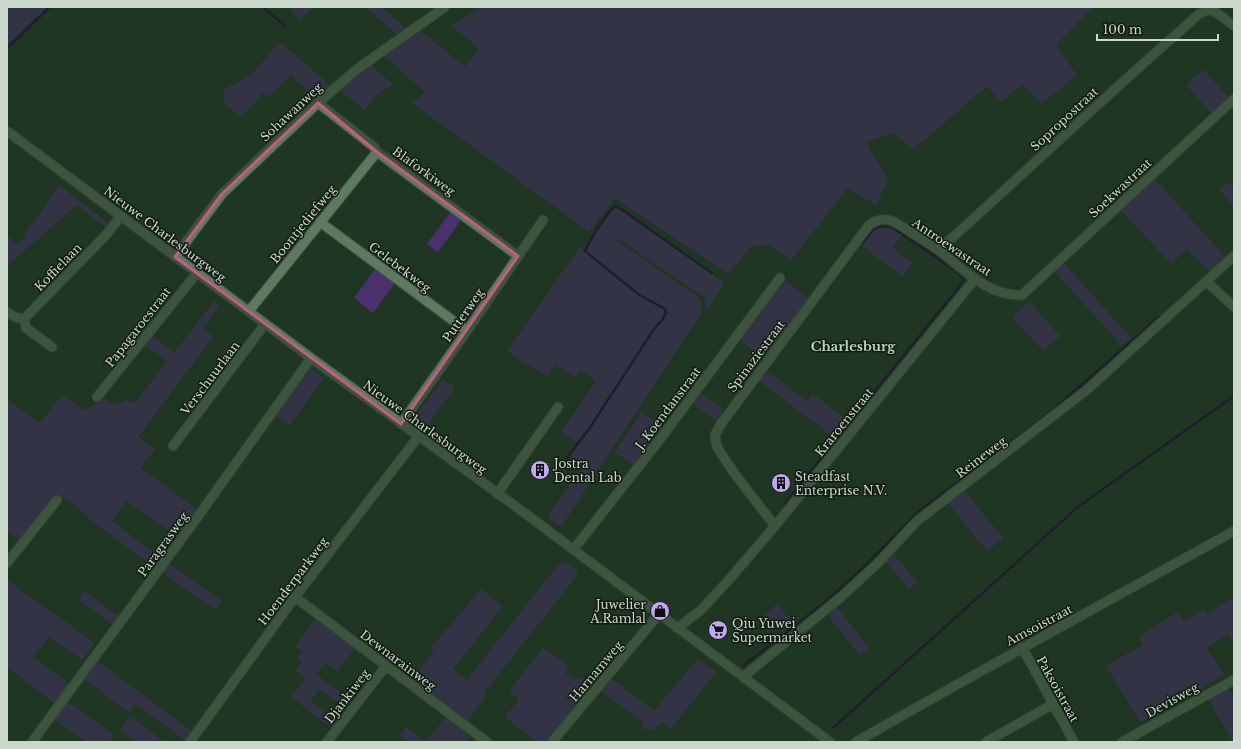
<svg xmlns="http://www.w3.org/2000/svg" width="1241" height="749" font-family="'Libre Baskerville',serif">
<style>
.green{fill:#4b306e}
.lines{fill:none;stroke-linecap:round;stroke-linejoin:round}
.stream{stroke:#1e0438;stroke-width:2.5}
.minor-casing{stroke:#3e5241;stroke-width:11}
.minor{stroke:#5f7961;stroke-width:9}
.marked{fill:none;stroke:#c55b82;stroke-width:3;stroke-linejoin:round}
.labels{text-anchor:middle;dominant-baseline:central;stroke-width:3;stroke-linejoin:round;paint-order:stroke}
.street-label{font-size:12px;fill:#cad8cb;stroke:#111b12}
.poi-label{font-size:12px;fill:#cad8cb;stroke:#111b12;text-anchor:start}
.neighbourhood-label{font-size:13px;font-weight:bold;fill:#bad7bd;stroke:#111b12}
</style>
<rect width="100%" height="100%" fill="#1f3722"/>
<!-- green -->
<path class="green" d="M7,7H47L7,46Z
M291,7H313L300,20L289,8Z
M366,7H382L407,30L398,36Z
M482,7H1093L1056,45L1077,75L1041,104L1023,84L1001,102L987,86L914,149L893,133L866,142L888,180L876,205L848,188L791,260L769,245L752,246L728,274L615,198L589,232L411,102L425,93L384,55L419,29L465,67L479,48L451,26Z
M280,42L331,86L316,99L291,75L269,97L263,93L241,118L225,104L223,90L251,75Z
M370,64L393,85L378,94L364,110L338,89Z
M1203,69L1229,98L1212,114L1186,85Z
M1154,178L1226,258L1210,273L1187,249L1171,264L1120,209Z
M1228,182L1234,190V208L1219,189Z
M59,185L110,224L107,228L77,205L7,266V236L17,244L25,238L26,232L40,213Z
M615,208H618L724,283L706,312V303L703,296L617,238L616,240L698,297L702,305L701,314L561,527L547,517L583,467L568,456L578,443L561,432L596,381L580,370L575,378L556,365L548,376L527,365L507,351L580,247L585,251L599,229Z
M452,210L463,217L438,252L427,244Z
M882,226L893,229L901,235L893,248L912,263L902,276L862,246L873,232Z
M1063,262L1131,338L1122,346L1054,271Z
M376,268L396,282L373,313L354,298Z
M782,278L809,299L764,358L738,338Z
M214,301L219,306L203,328L213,337L138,437L155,449L140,468L199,510L179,538L127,501L112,521L162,559L155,568L88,518L89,517L70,502L58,496L21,542L7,532V399L40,423L63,394L85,411L104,398L114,405L127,400L134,404L167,362L144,344L151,335L174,353Z
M1029,301L1060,336L1043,351L1012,317Z
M309,367L324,378L290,425L274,415Z
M764,369L807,401L813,394L848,421L835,438L757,379Z
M443,379L455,387L427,426L415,417Z
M699,391L724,410L716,421L691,402Z
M642,412L664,429L636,467L615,452Z
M964,490L1003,538L987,551L947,502Z
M892,552L917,582L909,589L884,560Z
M562,560L579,573L484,693L487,695L467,721L411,680L434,651L431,648L481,589L503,606L453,669L467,680Z
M168,563L222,601L215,610L162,572Z
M7,580L95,643L82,660L50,637L33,656L71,685L57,705L7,667Z
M84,590L119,617L113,625L78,599Z
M1234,597V643L1228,634L1207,648L1224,675L1140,722L1106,666L1143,645L1138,637L1178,612L1183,621L1204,610L1207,614Z
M778,603L792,624L783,632L762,617Z
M835,605L870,649L860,656L826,613Z
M317,617L356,647L337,671L325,662L316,674L353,702L347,710L320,689L310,701L338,722L333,729L291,697L306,678L295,670L302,662L298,658L303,652L295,646Z
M543,648L567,665L566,674L574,679L582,677L594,686L548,742H537L505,717L519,699L509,691Z
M698,659L716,672L671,729L662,722L655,730L642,729L644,723L599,690L610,677L654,711Z
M96,660L193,732L186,741L136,704L129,712L83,678Z
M1227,686L1234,698V742H1233L1207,697Z
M66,700L114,735L109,742H86L53,718Z
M446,716L469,734V737L466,742H426Z
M130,717H131L164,742H136L120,730Z
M406,727L426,742H410L400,735Z"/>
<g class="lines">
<!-- stream -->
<path class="stream" d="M263,7L285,26
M7,48L50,7
M566,459L589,429L654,329L663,319L666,312L665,309L638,294L585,251C593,235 602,219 614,207H618L712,273
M785,503L963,282V278L959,273L892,227C875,224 872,229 863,242
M743,666L824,603L863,568L919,511L1047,415L1159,317
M833,728L1079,506L1234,396"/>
<defs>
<path id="minor" d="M318,103L374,147L377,152L518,256
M7,131L311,358L522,511L830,742
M320,222L467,331
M939,250L1125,80L1199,14L1209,9L1217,13L1234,26
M175,257L222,194L318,103L357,69L445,7
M1206,281L1234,307
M249,311L377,152
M7,312L15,317L24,319L106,235L121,216
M24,319L26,328L52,347
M97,397L197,273
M401,424L467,331L543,220
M173,446L265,324
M497,494L558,407
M775,526L734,473L717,447L715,435L721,424L869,225C875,221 881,218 889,220C897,222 905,229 912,233C922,239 932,245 941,252C964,270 990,297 1022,295L1234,99
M573,550L658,442L780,278
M7,563L57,500
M295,597L487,742
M677,628L700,611L727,582L775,526L975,279
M1022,647L1074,742
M743,677L841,597L877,564L917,521L1088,389L1234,256
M32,742L194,522L311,358
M190,742L295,597L418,437
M327,742L386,666
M552,742L659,614
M856,742C981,670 1108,601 1234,531
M986,742L1053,704
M1122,742L1234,680"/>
</defs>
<!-- minor casing -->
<use href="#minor" class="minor-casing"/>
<!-- minor -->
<use href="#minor" class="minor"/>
</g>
<!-- marked area -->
<path d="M0 0H1241V749H0ZM318,103L377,152L518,256L401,424L175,257L222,194Z" fill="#1f3722" fill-opacity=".55" fill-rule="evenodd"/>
<path class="marked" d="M318,103L377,152L518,256L401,424L175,257L222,194Z"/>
<!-- icons -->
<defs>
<symbol id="building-disc" viewBox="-11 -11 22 22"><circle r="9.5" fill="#c3a7f2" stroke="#111b12"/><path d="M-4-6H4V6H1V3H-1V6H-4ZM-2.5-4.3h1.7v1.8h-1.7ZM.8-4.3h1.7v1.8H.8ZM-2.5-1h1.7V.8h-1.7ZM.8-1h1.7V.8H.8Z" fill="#111"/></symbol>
<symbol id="shop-disc" viewBox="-11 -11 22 22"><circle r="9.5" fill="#c3a7f2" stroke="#111b12"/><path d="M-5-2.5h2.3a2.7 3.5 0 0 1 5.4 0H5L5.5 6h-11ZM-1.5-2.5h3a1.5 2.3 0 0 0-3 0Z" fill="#111"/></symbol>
<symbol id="supermarket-disc" viewBox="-11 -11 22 22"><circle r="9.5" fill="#c3a7f2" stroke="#111b12"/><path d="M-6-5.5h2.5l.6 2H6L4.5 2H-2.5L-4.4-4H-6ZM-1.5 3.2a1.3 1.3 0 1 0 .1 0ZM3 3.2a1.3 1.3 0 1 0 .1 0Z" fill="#111"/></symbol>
</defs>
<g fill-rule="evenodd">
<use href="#building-disc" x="529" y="459" width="22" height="22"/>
<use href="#building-disc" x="770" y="472" width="22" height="22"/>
<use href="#shop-disc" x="649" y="600" width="22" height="22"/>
<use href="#supermarket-disc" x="707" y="619" width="22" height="22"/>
</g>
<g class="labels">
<!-- street labels -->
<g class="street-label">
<text transform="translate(291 112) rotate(-43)">Sohawanweg</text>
<text transform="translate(1064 119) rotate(-43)">Sopropostraat</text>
<text transform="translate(424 171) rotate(36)">Blaforkiweg</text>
<text transform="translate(1120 188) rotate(-43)">Soekwastraat</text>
<text transform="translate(303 224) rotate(-51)">Boontjediefweg</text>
<text transform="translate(165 234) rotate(37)">Nieuwe Charlesburgweg</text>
<text transform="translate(952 247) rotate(34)">Antroewastraat</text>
<text transform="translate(58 267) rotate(-46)">Koffielaan</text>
<text transform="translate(400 267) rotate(37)">Gelebekweg</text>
<text transform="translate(463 315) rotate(-55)">Putterweg</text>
<text transform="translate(138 327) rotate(-52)">Papagaroestraat</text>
<text transform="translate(756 356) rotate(-53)">Spinaziestraat</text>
<text transform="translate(210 378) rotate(-53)">Verschuurlaan</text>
<text transform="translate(668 408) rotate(-53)">J. Koendanstraat</text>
<text transform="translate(844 422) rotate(-51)">Kraroenstraat</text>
<text transform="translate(425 427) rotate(36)">Nieuwe Charlesburgweg</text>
<text transform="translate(981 457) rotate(-37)">Reineweg</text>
<text transform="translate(163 544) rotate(-54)">Paragrasweg</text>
<text transform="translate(293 581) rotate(-53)">Hoenderparkweg</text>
<text transform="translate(1039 625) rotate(-28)">Amsoistraat</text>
<text transform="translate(398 660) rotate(37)">Dewnarainweg</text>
<text transform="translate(596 671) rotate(-50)">Harnamweg</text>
<text transform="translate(1058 689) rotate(61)">Paksoistraat</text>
<text transform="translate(347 696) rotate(-52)">Djankiweg</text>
<text transform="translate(1172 700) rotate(-29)">Devisweg</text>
</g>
<!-- poi labels -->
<g class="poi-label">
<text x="554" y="463">Jostra<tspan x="554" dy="14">Dental Lab</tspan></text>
<text x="795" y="476">Steadfast<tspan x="795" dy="14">Enterprise N.V.</tspan></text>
<text x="646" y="604" text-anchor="end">Juwelier<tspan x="646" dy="14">A.Ramlal</tspan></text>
<text x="732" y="623">Qiu Yuwei<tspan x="732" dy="14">Supermarket</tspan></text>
</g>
<!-- neighbourhood labels -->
<g class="neighbourhood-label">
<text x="853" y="346">Charlesburg</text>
</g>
</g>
<!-- border -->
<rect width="1241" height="749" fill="none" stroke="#cad8cb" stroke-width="16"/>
<!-- scale -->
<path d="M1097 34v6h121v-6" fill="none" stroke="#cad8cb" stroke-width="2"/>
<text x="1103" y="34" font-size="12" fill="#cad8cb" stroke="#111b12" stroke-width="3" paint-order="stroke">100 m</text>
</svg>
